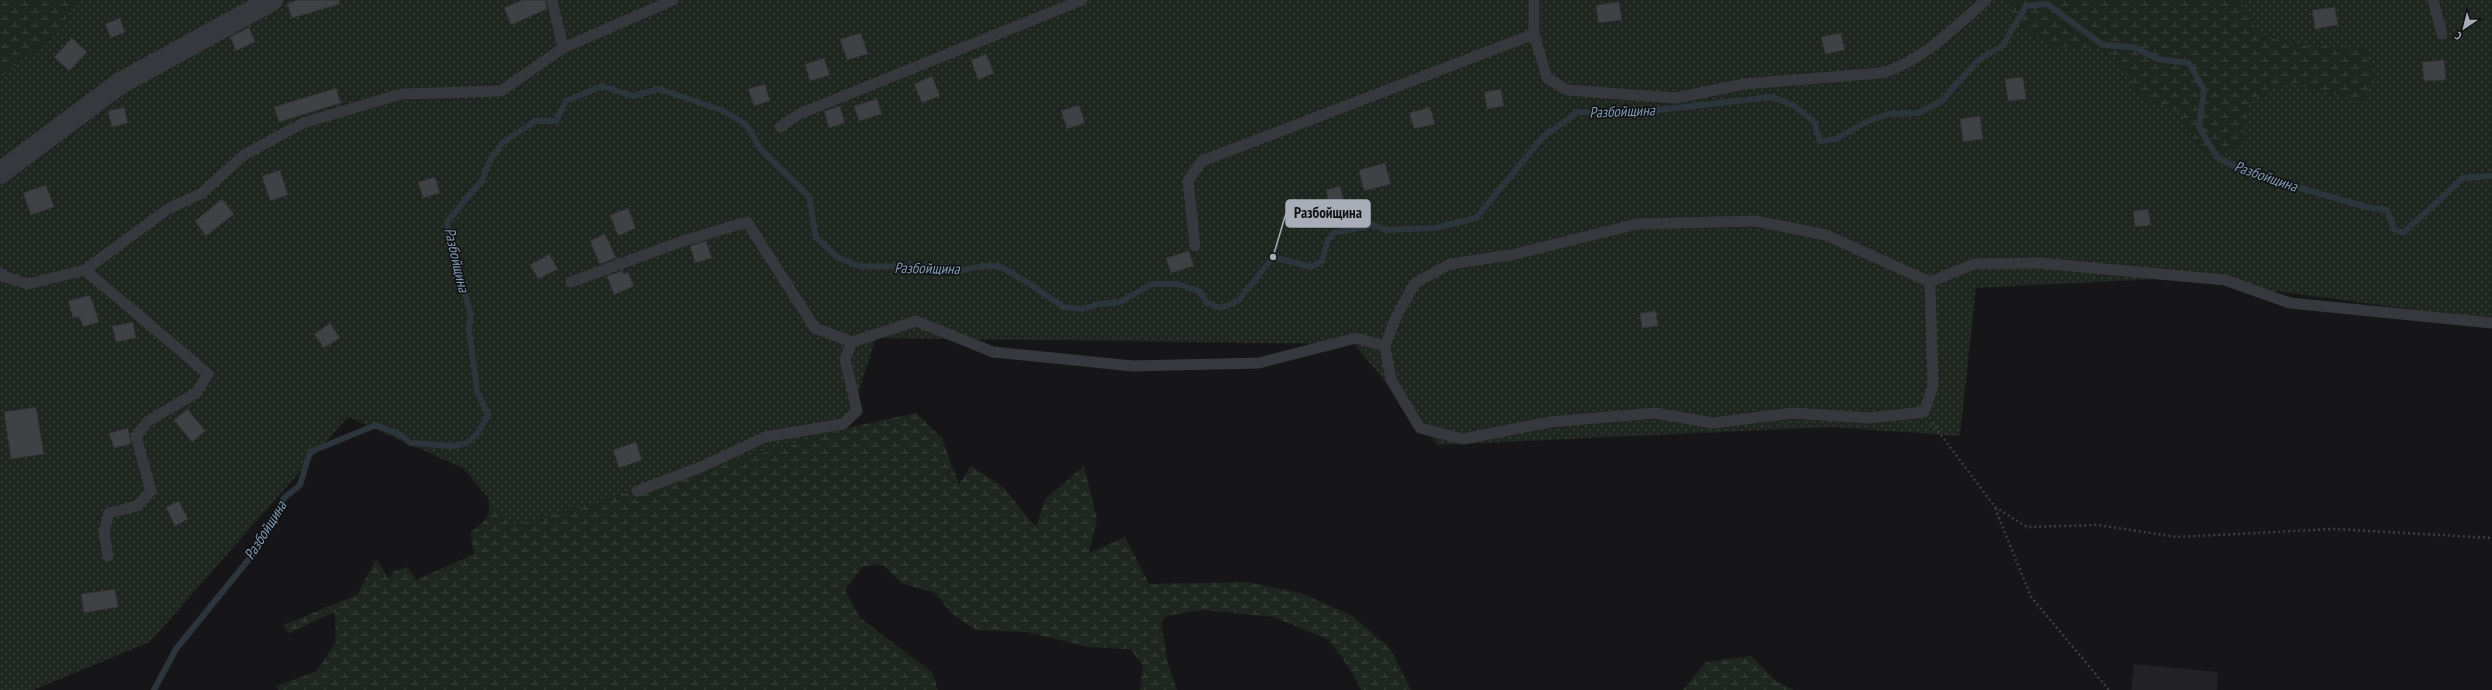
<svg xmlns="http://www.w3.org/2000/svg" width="2492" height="690" font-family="'PT Sans Narrow',sans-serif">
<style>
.built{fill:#222225}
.green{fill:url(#green-dots)}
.wetland{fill:url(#wetland-marsh)}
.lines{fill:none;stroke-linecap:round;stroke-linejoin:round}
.stream{stroke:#2c353c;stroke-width:6}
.building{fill:#404145;stroke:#303034}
.path{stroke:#3d3f44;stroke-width:2.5;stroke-dasharray:2 3;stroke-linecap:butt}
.lane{stroke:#37383d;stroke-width:11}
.street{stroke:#37383d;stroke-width:22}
.labels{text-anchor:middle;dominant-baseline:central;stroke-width:3;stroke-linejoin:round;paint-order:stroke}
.water-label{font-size:15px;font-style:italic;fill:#7f9bb3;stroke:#111113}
.leader{fill:none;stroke:#a8adb8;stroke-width:1.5}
.callout-dot{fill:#a8adb8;stroke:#111113;stroke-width:1.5}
.callout{fill:#a8adb8;stroke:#a8adb8;stroke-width:1.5}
.callout-label{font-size:15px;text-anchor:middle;font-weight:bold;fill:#111}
</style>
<defs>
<pattern id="green-dots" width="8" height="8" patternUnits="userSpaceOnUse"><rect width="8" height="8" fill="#1e261f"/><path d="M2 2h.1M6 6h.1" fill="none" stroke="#3c433d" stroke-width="1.8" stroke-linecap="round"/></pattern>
<pattern id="wetland-marsh" width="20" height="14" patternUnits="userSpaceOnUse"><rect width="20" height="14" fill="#1e261f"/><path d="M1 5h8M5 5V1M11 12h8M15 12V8" fill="none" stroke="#3c433d"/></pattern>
</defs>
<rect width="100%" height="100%" fill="#161618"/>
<!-- built -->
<path class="built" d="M2134,664L2218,672L2217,690H2131Z"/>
<!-- green -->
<path class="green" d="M77,0H2492V320L2177,278L1976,288L1960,436L1831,427L1438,445L1354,344L876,338L847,428L513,527L463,468L348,417L150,642L33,690H0V78L60,30Z"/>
<!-- wetland -->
<path class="wetland" d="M0,0H77L60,30L0,78Z
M2005,0H2241L2260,36L2307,46L2365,48L2376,78L2361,102L2286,82L2248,103L2243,142L2217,157L2197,147L2179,111L2141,98L2113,54L2095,48L2049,46L2017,21Z
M916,413L942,438L959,484L971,466L1003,487L1036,527L1045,499L1084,466L1097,519L1089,553L1125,537L1149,584L1248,582L1300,593L1351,615L1390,648L1411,690H1361L1352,672L1329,640L1274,617L1202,610L1166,616L1161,622L1168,664L1177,690H1140L1143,665L1130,649L1089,647L1026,632L976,630L951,613L935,593L901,583L883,565L863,566L845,590L860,618L932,672L938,690H278L276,686L317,671L336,642L335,612L289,633L283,625L357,595L376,559L389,579L394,571L408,567L416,580L474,554L470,532C487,520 491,519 488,497L513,526L847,428Z
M1751,656L1776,681L1794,690H1683L1706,662Z"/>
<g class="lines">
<!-- stream -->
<path class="stream" d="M154,690L176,649L258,548L284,498L300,485L310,452L376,425L401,435L410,443C450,443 466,460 488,415L477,391L469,329L471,314L454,259L447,222L483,179L488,164L502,143L535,121H556L566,101L602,86L633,96L659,89L724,111L746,125L762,151L809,196L816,238L837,257L859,266L946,267L958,271L983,266H999L1030,284L1063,307L1083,309L1099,304L1120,302L1152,284H1177L1199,291L1207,303L1221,308L1238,301L1273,257L1311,267L1322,261L1328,240L1333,233L1373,225L1386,230L1435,228L1476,218L1543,137L1578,112L1623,114L1772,97L1793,105L1814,122L1820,141L1836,139L1868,121L1888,114L1918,113L1942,101L1977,61L2003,45L2026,6L2047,4L2103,45L2134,47L2157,59L2189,63L2204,90L2199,127L2217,157L2245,172L2366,207L2387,210L2394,229L2403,233L2463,178L2492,176"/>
</g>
<!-- building -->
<path class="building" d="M297,0H339L340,4L292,18L287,4Z
M522,0H545L547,9L511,25L504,8Z
M1619,2L1622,20L1598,23L1596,5Z
M2335,7L2338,25L2315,29L2312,10Z
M120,18L125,32L111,38L105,24Z
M249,27L255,42L236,51L230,37Z
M861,33L868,54L847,60L840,39Z
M1841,33L1845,50L1825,54L1821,37Z
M72,38L87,52L69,71L54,57Z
M986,54L994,73L978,80L971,60Z
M824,58L830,75L810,81L805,64Z
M2444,60L2446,80L2424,81L2422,62Z
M932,76L940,96L922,103L914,84Z
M2023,77L2026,99L2008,101L2005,79Z
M765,84L770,101L754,106L748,89Z
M336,88L341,103L279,122L274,107Z
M1501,89L1504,106L1487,109L1484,92Z
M877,99L882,114L859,121L854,106Z
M1079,105L1085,123L1067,129L1061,111Z
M840,106L845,123L829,128L824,111Z
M124,107L128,123L112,127L108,111Z
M1430,107L1435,124L1414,129L1409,113Z
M1980,116L1983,139L1963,142L1960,119Z
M1385,163L1391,184L1364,191L1359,170Z
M280,170L288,195L270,201L262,176Z
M435,177L440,193L423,198L418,182Z
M46,185L54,207L31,215L23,193Z
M1340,186L1345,204L1330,208L1326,190Z
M222,199L234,214L206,236L195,221Z
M628,208L636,228L618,236L610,215Z
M2148,209L2151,225L2135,227L2133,211Z
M605,234L616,258L600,264L590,241Z
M706,241L712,258L695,263L690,246Z
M1189,251L1194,266L1171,273L1166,258Z
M549,254L558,269L538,279L530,265Z
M622,271L624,274L628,272L634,286L614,295L607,276Z
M90,295L99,322L83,327L79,316L73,318L68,301Z
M1656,311L1658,326L1642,328L1640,313Z
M133,322L136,338L116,342L112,326Z
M330,323L340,338L324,348L314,334Z
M36,407L44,454L11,459L4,412Z
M188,409L205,431L192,442L174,420Z
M128,428L131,444L114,448L109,433Z
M636,442L642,460L619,468L613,450Z
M179,501L188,519L175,526L166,507Z
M115,589L118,607L84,613L81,594Z"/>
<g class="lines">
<!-- path -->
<path class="path" d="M1932,423L1995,507L2027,527L2098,525L2177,537L2335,529L2492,538
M1995,508L2031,597L2109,690"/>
<!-- lane -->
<path class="lane" d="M1534,0V34L1547,78L1567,90L1676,98L1744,84L1882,73C1924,60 1954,28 1986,0
M2433,0L2442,34
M563,48L673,0
M780,127L799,114L1082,0
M1756,221L1826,235L1930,282L1933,386L1924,412L1868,418L1793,413L1713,423L1655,413L1550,422L1463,439L1420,428L1391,380L1385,346L1396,317L1415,283L1450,264L1511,255L1637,224Z
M1195,246L1188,181L1202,161L1534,34
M85,270L208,374L196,393L148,421L136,436L151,491L137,506L109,513L104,532L108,556
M0,273L3,276L28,284L85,270L168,209L202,193L244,155L303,123L401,94L501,91L563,48L552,0
M571,282L683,241L747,222L815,328L852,342L916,321L993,352L1133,366L1259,363L1356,338L1385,346
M1930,282L1974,264L2039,263L2225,280L2290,303L2492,323
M637,491L701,467L765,437L843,424L857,411L845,359L852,342"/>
<!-- street -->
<path class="street" d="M0,173L119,84L272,0"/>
</g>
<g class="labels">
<!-- water labels -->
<g class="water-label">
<text transform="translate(1622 111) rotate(-2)">Разбойщина</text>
<text transform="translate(2266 176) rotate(19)">Разбойщина</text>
<text transform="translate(457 260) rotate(77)">Разбойщина</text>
<text transform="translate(927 268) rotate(1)">Разбойщина</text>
<text transform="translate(265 530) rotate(-58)">Разбойщина</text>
</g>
</g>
<!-- callouts -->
<path class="leader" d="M1273 257L1286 213"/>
<circle class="callout-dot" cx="1273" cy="257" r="4"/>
<rect class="callout" x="1286" y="200" width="84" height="27" rx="4"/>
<g class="callout-label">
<text x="1328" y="218">Разбойщина</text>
</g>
<!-- north arrow -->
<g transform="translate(2464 28) rotate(215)" stroke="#111113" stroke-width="3" paint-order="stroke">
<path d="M0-3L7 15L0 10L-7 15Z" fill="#a8adb8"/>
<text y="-6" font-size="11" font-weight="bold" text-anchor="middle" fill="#a8adb8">С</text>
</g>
</svg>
